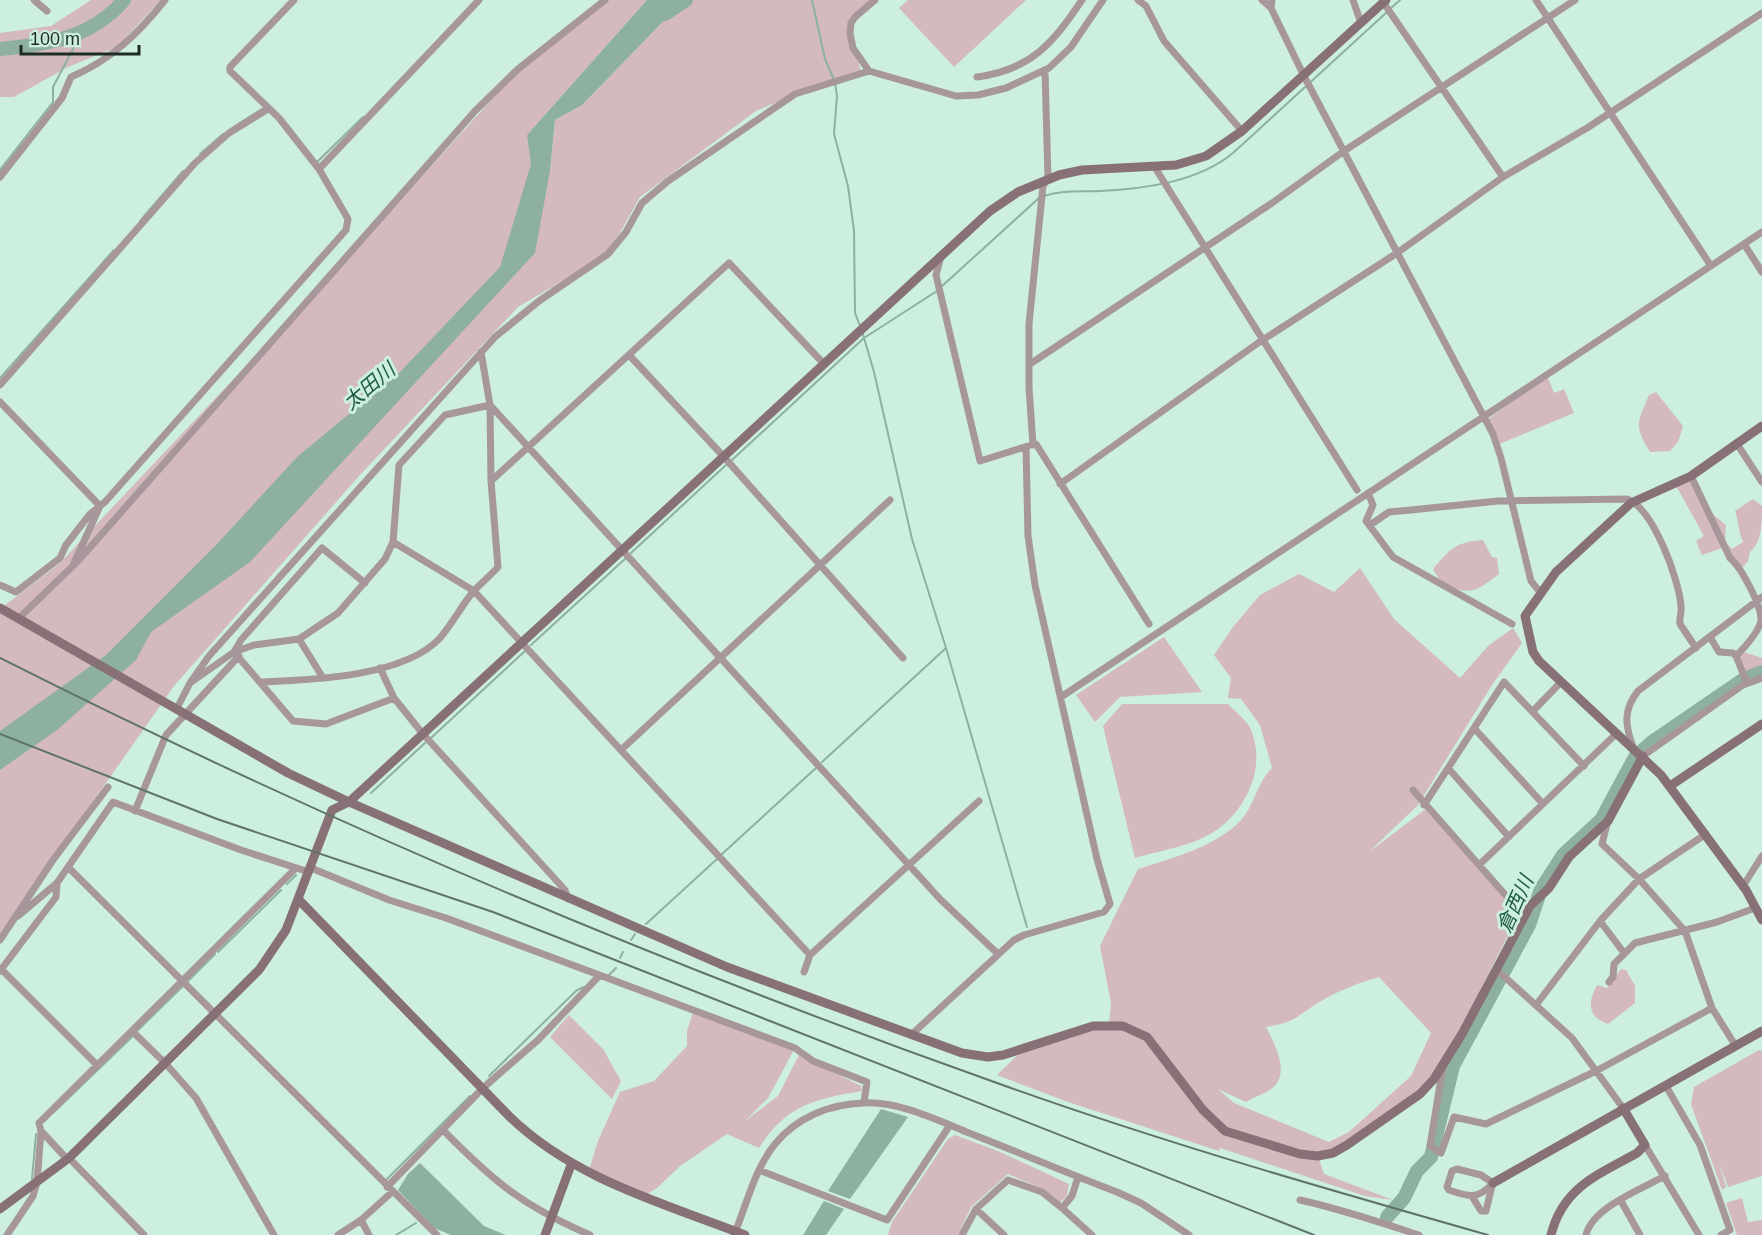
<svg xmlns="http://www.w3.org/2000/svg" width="1762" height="1235" font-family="Helvetica,'Noto Sans JP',sans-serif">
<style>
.green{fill:#d4b9bf;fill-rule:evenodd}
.water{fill:#8eb19f}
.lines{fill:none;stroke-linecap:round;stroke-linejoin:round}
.stream{stroke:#8eb19f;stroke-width:2}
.river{stroke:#8eb19f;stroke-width:14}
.street{stroke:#a7979a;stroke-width:7}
.secondary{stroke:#887176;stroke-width:9}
.rail{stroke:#5f7469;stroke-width:2}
.labels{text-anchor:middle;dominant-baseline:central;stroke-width:6;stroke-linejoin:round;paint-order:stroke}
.water-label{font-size:20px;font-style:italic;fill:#205d43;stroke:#cdefdd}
</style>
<rect width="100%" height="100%" fill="#cdefdd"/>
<!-- green -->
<path class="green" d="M91,0H161L117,47L68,67L14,97H0V33L51,26Z
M606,0H647L527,135L550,171L555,120L582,105L684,0H878L851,23L861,74L807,89L756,111L640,197L608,254L518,307L359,476L174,686L0,934V609L59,564L342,264L525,63Z
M908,0H1026L954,67L899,8Z
M1547,375L1554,393L1564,389L1574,413L1497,445L1487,420Z
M1656,392L1683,426L1678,442L1670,451L1650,452C1633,425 1638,422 1649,395Z
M1691,476L1710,512L1726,525L1725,541L1732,549L1743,542C1738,530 1739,522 1735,511L1753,499L1762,506C1762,523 1762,542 1750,552L1748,561L1741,569L1725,547L1702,555L1696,541L1704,536L1675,484Z
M1483,540L1492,557L1497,558L1499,574C1474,593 1471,595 1442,584L1433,569C1451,548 1456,542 1483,540Z
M1360,568L1394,619L1460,678L1488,646L1513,628L1522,643L1492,685L1418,805L1369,852L1427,808L1522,910C1507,937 1493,964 1480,991C1465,1022 1453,1052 1431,1079C1403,1114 1358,1137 1318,1156L1324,1174L1393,1200L1365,1196L1220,1148L1219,1151L1068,1102L997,1075L1025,1048L1109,1024L1111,1003L1100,946L1138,869C1172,858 1216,847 1241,820C1255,805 1257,782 1272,768L1260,725L1241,699L1228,698L1231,678L1214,655L1233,627L1260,595L1299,574L1334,592ZM1379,977L1431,1033L1411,1076L1349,1132L1329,1142L1234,1103L1218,1089L1246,1102C1254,1097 1264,1094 1271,1089C1292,1074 1274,1043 1266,1027C1297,1022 1296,1016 1321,1001C1340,990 1358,983 1379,977Z
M1164,637L1202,692L1120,697L1095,722L1076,695Z
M1741,651L1762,658V680L1747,683L1736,656Z
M1122,704H1228C1234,711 1246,719 1250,728C1267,764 1248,807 1218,829C1195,846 1161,850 1135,858L1103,726Z
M1621,969L1626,970L1635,986V1003L1608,1024C1587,1017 1588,1001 1597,985L1607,988Z
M694,1009L795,1048L768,1098L745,1121L778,1096L799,1055L861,1086L862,1091C815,1099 786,1105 759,1148L727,1134L680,1166L657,1188L644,1196L588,1173L598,1141L620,1092L654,1081L687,1046V1031Z
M569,1015L603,1049L621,1081L612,1099L550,1037Z
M1759,1050L1762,1051V1176L1728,1187L1719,1163L1726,1187L1722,1190L1691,1104L1694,1087Z
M955,1135L998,1151L1069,1184L1067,1196L1060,1202L1045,1190L1008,1174L971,1207L958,1235H888L892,1222L948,1139Z
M1742,1198L1748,1222L1762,1220V1235H1737L1726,1203Z"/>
<!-- water -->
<path class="water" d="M647,0H684L582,105L555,120L550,171L535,253L250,562L151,632L136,660L57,730L0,770V731L106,655L217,544L297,457L401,371L500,267L531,164L527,135Z
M881,1109L908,1117L850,1199L828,1191Z
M420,1163L484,1226L506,1235H451L434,1228L398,1190L408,1174Z
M824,1201L844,1209L826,1235H803Z"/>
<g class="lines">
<!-- stream -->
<path class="stream" d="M812,0L825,59L835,82L837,96L834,134L848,186L854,231L855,313L860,326
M1391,8L1400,0
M235,126L265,107
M200,154L223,134
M317,162L363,117
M0,170L53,102V87L82,32
M1044,196C1062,190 1081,192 1100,191C1144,189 1198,182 1233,153L1387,12
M140,221L183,171
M941,287L1039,198
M862,331L874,372L912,539L946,648L1027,927
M0,378L114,250
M732,460L864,338L937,291
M631,553L726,465
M531,645L626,558
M431,738L525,651
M822,762L946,648
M371,793L425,743
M722,854L817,767
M287,884L296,875
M646,924L717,859
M631,940L635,934
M218,952L281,890
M620,958L623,952
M609,975L616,968
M187,982L215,954
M137,1031L183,986
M489,1076L577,990L584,987
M54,1112L134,1035
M32,1179L36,1134
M386,1180L470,1096
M396,1235L416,1223"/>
<!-- river -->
<path class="river" d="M665,14L686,0
M0,49C47,44 91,39 124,0
M1387,1217L1404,1198L1417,1171L1431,1157L1453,1066L1529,925L1541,889L1563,855L1601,820L1635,757L1652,742L1744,679L1762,672"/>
<!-- street -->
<path class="street" d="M34,0L47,11
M294,0L230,67V71L279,118L319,169
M875,0L855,17L851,23L850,33L853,48L869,71L956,96L978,95L1006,88L1049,68L1071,47L1103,0
M1138,0L1146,6L1164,41L1242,131
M1262,0L1271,8
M1272,0L1271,8L1304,76L1493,434L1501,458L1531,581L1540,592
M1353,0L1361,23
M1536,0L1711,266
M1383,2L1503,177
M1045,71L1048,178L1043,186L1029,324V388L1033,445L1036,444L1149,624
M977,77C1031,70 1053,43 1082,0
M1154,166L1357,490
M0,177L62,98L71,77C111,60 138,34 165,0
M1744,244L1762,272
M941,256L936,275L980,461L1028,446
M630,356L724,457L903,658
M1030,364L1272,203L1344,151L1575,0
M0,385L195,163L229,133L268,109
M0,402L100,506L74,563
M1737,444L1762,482
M1691,476L1730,558C1741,567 1762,606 1761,621C1758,633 1745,647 1736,656L1747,683
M491,481L729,263L824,364
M1060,484L1258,343L1397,253L1503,177L1587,128L1762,13
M1368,493L1373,505L1366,521L1393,557L1512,624
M1370,525L1389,512L1411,510L1498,501L1627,499C1653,508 1679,579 1681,606C1682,612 1679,618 1680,624L1696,648
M393,542L474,591L810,955
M365,583L322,548L241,640L234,652L293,721L326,724L394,698
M0,585L16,592L60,558L66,545L90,514L105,502L346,230L348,219L319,169L479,0
M19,618L78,561L475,111L518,69L605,0
M1710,637L1719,652L1733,653L1736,656
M299,639L323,678
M380,668L394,698L423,734L565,890L568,899
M260,682C311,680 404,677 440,638C452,624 461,607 472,593C480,584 490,576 498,567L491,481L490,405L481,352
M190,683L234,652L254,645L299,639L338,613L385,559L393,542L399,465L445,415L490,405L940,899L998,954
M1061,697L1762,232
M177,708L190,683L209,656L495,337L539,301L608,254L626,232L642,203L668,181L795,94L869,71
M1533,711L1561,682
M1474,728L1543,804
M1633,747C1625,725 1623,710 1638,691L1762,597
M621,750L890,500
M1643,756L1743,685L1762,678
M1448,768L1509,837
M1413,790L1516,907
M1424,805L1504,682L1584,766
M135,811L166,735L239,656
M1607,824L1602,844L1639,879L1685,931L1712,1008L1735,1045
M1479,865L1616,734
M68,867L437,1235
M311,868L389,900L446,918L795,1048L813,1061L867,1082L864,1102
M1743,886L1762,856
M18,916L57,883
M1600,921L1624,953
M0,940L53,860L108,787
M1,969L97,1065
M1497,970L1572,1038L1623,1108
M0,971L56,897L57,883L113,802L241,850L309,872
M804,972L810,955L979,801
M1609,982L1613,977L1614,964L1635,943L1717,922L1755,908
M1536,1005L1600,921L1639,879L1706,834
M132,1031L166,1064L196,1098L274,1235
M911,1035L1014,940L1024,935L1104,912L1110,904L1097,859L1035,585L1028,536L1026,447
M1443,1066L1430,1146L1441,1153L1454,1117L1486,1124L1596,1071L1712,1008
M1666,1086L1700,1145L1730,1230L1721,1235
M443,1130C494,1182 523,1206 590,1235
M1645,1145L1699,1235
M69,1158L144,1235
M67,1159L41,1131L39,1123L296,868
M1457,1169L1481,1175L1493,1183C1478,1200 1469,1197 1449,1190L1447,1187L1452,1171Z
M759,1170L887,1220L950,1125
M1078,1177L1072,1196L1062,1208L1092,1235
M387,1187L483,1088L538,1040L599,976
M1473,1198L1481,1211H1486L1492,1186
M1300,1200C1341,1209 1379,1222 1419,1235
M1621,1201L1640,1235
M976,1209L1004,1235
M361,1220L369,1235
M7,1235L33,1196L37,1182L41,1131
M338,1235L361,1220L392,1192
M734,1235C747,1204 754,1170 775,1144C797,1117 830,1104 864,1103C898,1101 937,1120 969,1133C1018,1152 1067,1173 1117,1192L1141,1203L1189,1235
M962,1235L976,1209L1008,1180L1042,1192L1062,1208
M1586,1235C1592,1208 1641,1189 1665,1176"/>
<!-- secondary -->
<path class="secondary" d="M1762,426L1691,476L1631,503L1556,572L1525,616L1533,652L1539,661L1661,775L1746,890L1762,920
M0,608L288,773L349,802L727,967L962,1053L988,1057L1003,1055L1093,1026H1123L1147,1037L1203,1110L1225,1131L1300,1154L1318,1156L1333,1153L1347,1145L1420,1094L1434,1079L1462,1034L1530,906L1549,888L1569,857L1608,821L1643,756
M1670,786L1762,724
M299,900L510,1117C574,1179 663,1203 745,1235
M1493,1183L1762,1031
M0,1209L69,1158L259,970L286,930L332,810L349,802L990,211L1018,192L1059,175L1082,170L1176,165L1206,156L1242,131L1386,0
M545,1235L571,1165
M1551,1235C1563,1187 1598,1175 1637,1153L1645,1145L1623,1108"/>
<!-- rail -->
<path class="rail" d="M0,658C323,821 656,962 997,1083C1158,1141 1323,1188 1488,1235
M0,734L217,819L493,912L1314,1235"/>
</g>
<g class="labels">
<!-- water labels -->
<g class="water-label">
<text transform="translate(369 386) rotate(-40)">太田川</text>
<text transform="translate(1515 904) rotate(-66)">倉西川</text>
</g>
</g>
<!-- scale -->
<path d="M21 45v9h118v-9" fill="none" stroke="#1f2c26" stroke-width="3"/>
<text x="30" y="45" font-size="18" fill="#1f2c26" stroke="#cdefdd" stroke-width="4.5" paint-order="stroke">100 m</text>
</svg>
